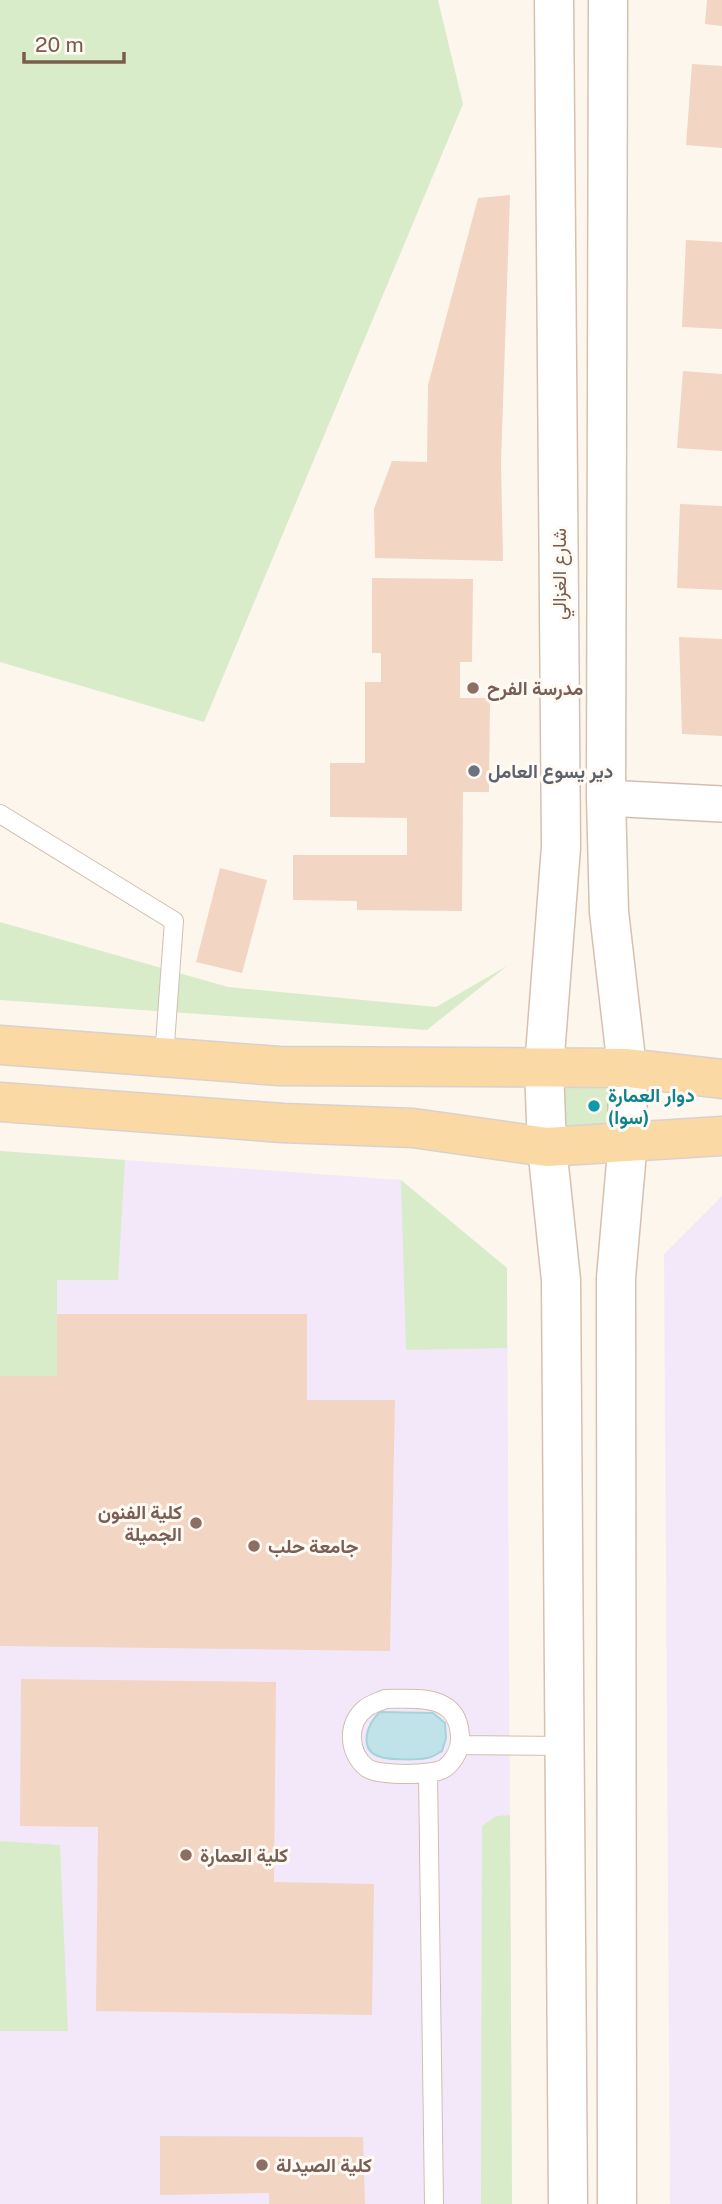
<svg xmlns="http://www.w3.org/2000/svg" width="722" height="2204" font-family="'Public Sans',Vazirmatn,sans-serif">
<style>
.education{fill:#f3e8fa}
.green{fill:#d8ecc9}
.water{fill:#bfe3e8;stroke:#a5d3da;stroke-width:2}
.building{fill:#f3d5c3}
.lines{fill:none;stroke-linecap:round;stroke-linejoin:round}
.service-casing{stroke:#d1beb0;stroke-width:20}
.minor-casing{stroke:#d1beb0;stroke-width:38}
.secondary-casing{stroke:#d6c0b0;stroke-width:41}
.primary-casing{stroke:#dad1cd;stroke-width:41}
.service{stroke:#fff;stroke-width:18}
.minor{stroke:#fff;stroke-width:35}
.secondary{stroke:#fff;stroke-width:38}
.primary{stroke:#fbd9a5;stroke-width:38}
.education-dot{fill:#8d6e63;stroke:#fffaf3;stroke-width:2.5}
.worship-dot{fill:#6b7280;stroke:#fffaf3;stroke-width:2.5}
.culture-dot{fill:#0f9aa8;stroke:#fffaf3;stroke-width:2.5}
.labels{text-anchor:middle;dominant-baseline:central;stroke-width:6;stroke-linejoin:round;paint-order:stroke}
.street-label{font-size:19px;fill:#7a5c4d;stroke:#fffaf3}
.education-label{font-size:19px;font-weight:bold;fill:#785e54;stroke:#fffaf3;text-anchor:start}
.worship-label{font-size:19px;font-weight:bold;fill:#5b616d;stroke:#fffaf3;text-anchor:start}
.culture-label{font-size:19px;font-weight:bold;fill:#0d838f;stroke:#fffaf3;text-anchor:start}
</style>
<rect width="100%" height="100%" fill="#fdf6ec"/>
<!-- education -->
<path class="education" d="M0,1151L401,1180L507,1268L512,2204H0Z
M722,1196V2204H670L664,1254Z"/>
<!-- green -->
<path class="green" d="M0,0H438L463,104L204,722L0,662Z
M0,922L228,987L436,1007L507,966L427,1030L0,1000Z
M604,1069L625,1130L570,1131L563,1122V1087L571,1078Z
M0,1151L125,1160L118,1280H57V1376H0Z
M401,1180L507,1268V1348L406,1350Z
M510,1815L512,2204H481L482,1826L496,1816Z
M0,1841L60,1845L68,2031H0Z"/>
<!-- water -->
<path class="water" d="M380,1712L433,1713L445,1723L446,1738L442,1751C438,1753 432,1758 427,1758C419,1760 389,1760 381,1757C358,1751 366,1724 380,1712Z"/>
<!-- building -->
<path class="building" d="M707,0H722V26L705,24Z
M692,64L722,66V148L686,145Z
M510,195L501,463L503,561L375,558L374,509L392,461L427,462L428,385L478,198Z
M686,240L722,242V329L682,327Z
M683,371L722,374V451L677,448Z
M680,504L722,506V590L677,588Z
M372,578L473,579L472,662H460V698H490L489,792H463L462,911L357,910V901L293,900V855H407V818L330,817V763H365V682H381V653H372Z
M679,637L722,639V736L682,734Z
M220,868L267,880L242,973L196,962Z
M57,1314H307V1400H395L390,1651L0,1646V1376H57Z
M21,1679L276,1682L274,1882L374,1884L372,2015L96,2011L98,1827L20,1826Z
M160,2136L363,2137L365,2204H269V2193L160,2195Z"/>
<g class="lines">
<defs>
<path id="service" d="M0,814L174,921L164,1057
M385,1699C417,1699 458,1693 460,1736C461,1748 455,1760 445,1768C433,1776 379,1776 367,1768C348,1753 346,1723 366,1708C371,1704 379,1702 385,1699Z
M461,1745L565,1746
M428,1774L434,2204"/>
<path id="minor" d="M606,798L722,804"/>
<path id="secondary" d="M554,0L561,847L544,1068L547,1147L561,1280L568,2204
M608,0L606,798L609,912L627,1068L628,1140L616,1278L617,2204"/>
<path id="primary" d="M0,1045L279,1066L627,1068L722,1079
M0,1102L283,1123L413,1128L547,1147L722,1136"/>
</defs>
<!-- service casing -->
<use href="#service" class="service-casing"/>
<!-- minor casing -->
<use href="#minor" class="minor-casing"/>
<!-- secondary casing -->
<use href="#secondary" class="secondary-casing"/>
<!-- primary casing -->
<use href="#primary" class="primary-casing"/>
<!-- service -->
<use href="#service" class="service"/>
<!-- minor -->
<use href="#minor" class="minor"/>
<!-- secondary -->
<use href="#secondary" class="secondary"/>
<!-- primary -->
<use href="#primary" class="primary"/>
</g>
<!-- markers -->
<g class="education-dot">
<circle cx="473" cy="688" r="7"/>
<circle cx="196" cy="1523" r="7"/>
<circle cx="254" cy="1546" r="7"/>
<circle cx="186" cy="1855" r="7"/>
<circle cx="262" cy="2165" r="7"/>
</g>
<circle class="worship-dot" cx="474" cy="771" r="7"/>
<circle class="culture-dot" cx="594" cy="1106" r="7"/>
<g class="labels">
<!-- street labels -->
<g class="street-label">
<text transform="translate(559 574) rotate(-90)">شارع الغزالي</text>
</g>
<!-- education labels -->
<g class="education-label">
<text x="487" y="688">مدرسة الفرح</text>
<text x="182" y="1512" text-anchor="end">كلية الفنون<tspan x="182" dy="22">الجميلة</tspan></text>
<text x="268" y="1546">جامعة حلب</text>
<text x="200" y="1855">كلية العمارة</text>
<text x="276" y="2165">كلية الصيدلة</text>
</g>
<!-- worship labels -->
<g class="worship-label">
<text x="488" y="771">دير يسوع العامل</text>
</g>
<!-- culture labels -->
<g class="culture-label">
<text x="608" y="1095">دوار العمارة<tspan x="608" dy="22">(سوا)</tspan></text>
</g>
</g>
<!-- scale -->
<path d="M24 52v10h100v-10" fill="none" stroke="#7a5c4d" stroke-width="3.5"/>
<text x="35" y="52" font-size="21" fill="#7a5c4d" stroke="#fffaf3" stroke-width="5" paint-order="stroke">20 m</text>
</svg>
